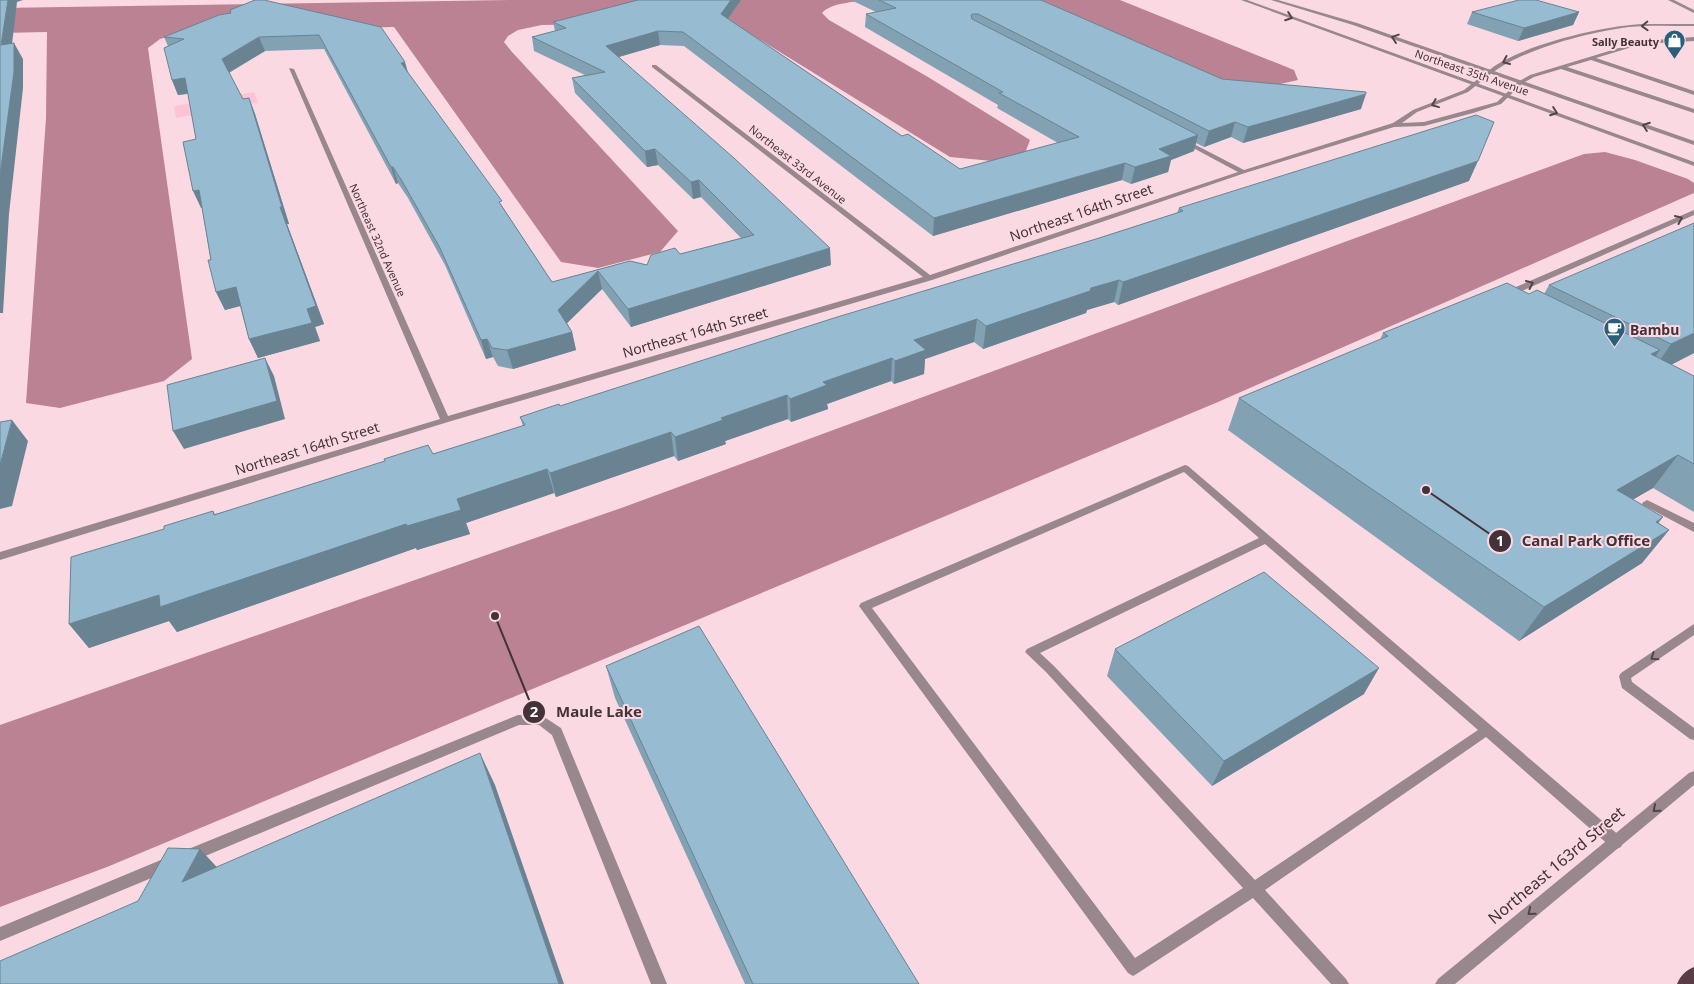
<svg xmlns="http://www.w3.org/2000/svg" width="1694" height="984" font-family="'Noto Sans',sans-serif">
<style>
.green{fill:#fec3d5}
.water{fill:#bb8294}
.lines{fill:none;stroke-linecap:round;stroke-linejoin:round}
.service{fill:#98878c;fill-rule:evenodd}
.minor{fill:#98878c;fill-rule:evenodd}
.tertiary{fill:#98878c;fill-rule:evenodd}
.primary{fill:#593d46;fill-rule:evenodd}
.wall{fill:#82a1b3}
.shaded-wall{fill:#6a8392}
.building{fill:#97bbd0;stroke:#6a8392}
.oneway{stroke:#544449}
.labels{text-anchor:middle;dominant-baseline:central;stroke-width:4;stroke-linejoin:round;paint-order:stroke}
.far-poi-label{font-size:11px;font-weight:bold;fill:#433338;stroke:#fbd9e3;text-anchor:end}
.far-street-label{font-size:11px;fill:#433338;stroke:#fbd9e3}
.street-label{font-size:14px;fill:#433338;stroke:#fbd9e3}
.poi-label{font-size:14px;font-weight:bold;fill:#433338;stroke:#fbd9e3;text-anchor:start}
.near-street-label{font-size:16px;fill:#433338;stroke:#fbd9e3}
.leader{fill:none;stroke:#433338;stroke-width:2}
.callout-dot{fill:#433338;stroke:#fbd9e3;stroke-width:2}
.mark-label{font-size:15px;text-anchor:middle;font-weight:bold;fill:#fff}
.callout-label{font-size:15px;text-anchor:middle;font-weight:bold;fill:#433338;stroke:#fbd9e3;stroke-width:4;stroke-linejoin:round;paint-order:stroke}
</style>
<rect width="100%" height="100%" fill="#fbd9e3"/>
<!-- green -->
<path class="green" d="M254,92L258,103L176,118L174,106Z"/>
<!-- water -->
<path class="water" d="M515,0H870C857,2 832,2 822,13L829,20L928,77L1030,140L1025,153L992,161L950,157L731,22L542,25L518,30L508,36L504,42L512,52L678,231L660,252L598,268L561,262L394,27L184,32L160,39L148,48L192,359L164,381L60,408L26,403L46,118L47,32L0,33V8Z
M1031,0H1120L1294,70L1298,80L1254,90L1229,88Z
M1605,152L1635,160L1688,179L1694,183V193L1218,402L107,867L0,907V725L624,507L1584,154Z"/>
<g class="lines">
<!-- service -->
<path class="service" d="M1668,0H1674L1694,10V13Z
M1644,24H1694V26C1672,26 1650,25 1629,27C1589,32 1524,49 1492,73L1487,72C1515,46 1606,25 1644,24Z
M1694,37V41L1642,44L1596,58L1694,91V95L1591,60L1567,67L1694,109V113L1561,69L1534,77L1523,83L1518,82L1530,75L1642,41Z
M1694,210V215L1515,294L1508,298L1504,296L1509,290Z
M1185,465L1188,466L1621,837L1623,842L1621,847L1616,849L1611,847L1486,737L1265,890L1346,979L1349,984H1331L1253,898L1138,973L1133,976L1128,973L859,606L861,603ZM1184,472L1259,538L1027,649L1025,652L1046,672L1243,888L1135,958L872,608ZM1265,544L1478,730L1255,880L1054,666L1040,653Z
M1647,500L1694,523V532L1643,505L1642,503Z
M1694,624V635L1631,678L1632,682L1694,728V740L1690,739L1622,688L1619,676L1621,673Z
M518,715H541L561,728L667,984H651L552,735L539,725H519L191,862L186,860L184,855L186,850Z
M168,857L173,859L175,864L173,869L0,941V927Z"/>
<!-- minor -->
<path class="minor" d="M652,65H656L930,275L1238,172L1182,142V140H1186L1244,170L1393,123L1413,110L1464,90L1488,71L1493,72L1468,92L1417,112L1402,123L1424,122L1497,102L1519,81L1524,82L1501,104L1473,113L1424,126L1394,127L1245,173L932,280L448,422L0,560V552L440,419L289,68L294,69L448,416L923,277L652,67Z
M1694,771V785L1455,984H1435L1438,979L1689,773Z"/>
<!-- tertiary -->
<path class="tertiary" d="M1241,0H1247L1694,162V166Z
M1271,0H1278L1357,23L1694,141V145L1353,25Z"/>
<!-- primary -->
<path class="primary" d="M1694,967V984H1677C1681,975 1685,971 1694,967Z"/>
</g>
<!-- wall -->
<path class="wall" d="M255,0L407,71L504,209L552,282L630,261L647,265L680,254L741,238L701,197L693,199L658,165L647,167L575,93L572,78L585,75L534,51L532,37L555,31L553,22L638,0H741L728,19L902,136L960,169L1058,143L997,108L998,105L865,27L866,14L876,12L851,0H1041L1222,79L1361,109L1243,143L1231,137L1204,147L1196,143L1194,151L1171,160L1168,172L1131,184L1122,180L933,236L684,46L660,45L619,57L831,265L631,327L602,289L567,323L572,332L576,350L513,369L498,366L493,357L486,359L445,265L408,198L398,183L396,184L324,49L265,51L229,73L243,99L249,98L255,114L289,224H287L324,324L315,327L320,341L258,358L249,339L240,306L225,310L216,292L202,208H201L196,139L188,94L178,95L172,80L168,46L164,37L231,13Z
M1472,12H1579L1573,25L1518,41L1467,24Z
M1469,181L1118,305L1114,302L1087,310L1086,313L983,349L974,342L925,359L924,374L894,384L891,381L827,404L828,409L791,422L788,419L725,441L726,444L678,461L674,456L556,497L554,493L466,523L470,534L417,550L416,548L177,632L169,621L89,648L69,624L164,529L213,511L215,514L433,454L523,426L520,417L560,406L1096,239L1177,213L1179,208Z
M1549,285L1694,353L1671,365L1694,376V512L1653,488L1633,499L1659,523L1669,530L1642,563L1519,641L1228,430L1239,398L1380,340L1383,333L1529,294H1544Z
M1115,649L1364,694L1212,786L1107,676Z
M606,666L919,984H745L615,698Z"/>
<!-- shaded-wall -->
<path class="shaded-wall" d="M8,0H23L17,2L10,61L1,45Z
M731,0H741L722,27L721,14Z
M1579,12L1573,25L1518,41L1524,28Z
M658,31L660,45L608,60L606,46Z
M259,37L265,51L228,73L222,59Z
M14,43L23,59V88L9,214L3,313H0V175Z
M405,62L409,76L401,63Z
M185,78L191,93L178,95L172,80Z
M1366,94L1361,109L1243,143L1248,127Z
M249,98L255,114L289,224H287L324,324L315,327L320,341L258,358L249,339L307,309L280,207Z
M1235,122L1231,137L1204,147L1209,131Z
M1198,135L1194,151L1171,160L1168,172L1131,184L1135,167L1159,149Z
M655,149L658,165L647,167L645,151Z
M1478,161L1469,181L1118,305L1123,282Z
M1125,163L1122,180L933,236L934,218Z
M391,167H393L398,183L396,184Z
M699,180L701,197L693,199L691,182Z
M199,190L207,207L201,208L193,191Z
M830,248L831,265L631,327L628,309Z
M598,271L602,289L562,328L558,310Z
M1119,280L1114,302L1087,310L1086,313L983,349L986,326L1091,288Z
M236,287L244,305L225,310L216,292Z
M977,319L974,342L925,359L924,374L894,384L895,361L914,340Z
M572,332L576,350L513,369L507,350Z
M1694,333V353L1649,376L1671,344Z
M487,339L493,357L486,359L481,340Z
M1660,350L1638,382L1651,354Z
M265,358L274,376L285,419L184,449L173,431Z
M892,358L891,381L827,404L828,409L791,422L790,399L823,382Z
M787,395L788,419L725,441L726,444L678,461L675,437L721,418Z
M12,420L28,441L12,506L0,509V465Z
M671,432L674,456L556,497L550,473Z
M1678,455L1653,488L1593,523L1617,490Z
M547,469L554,493L466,523L470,534L417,550L416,548L177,632L169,621L89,648L69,624L457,499Z
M1663,517L1638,549L1669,530L1642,563L1519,641L1544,607L1656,522Z
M1379,668L1364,694L1212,786L1224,761Z
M480,753L495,785L564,984H559Z
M200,849L228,879L182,882Z"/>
<!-- building -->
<path class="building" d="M0,0H8L1,45L14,43V72L0,175Z
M255,0H264L381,27L405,62L401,63L502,201L499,202L552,282L630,261L647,265L651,255L675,248L680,254L754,235L699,180L691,182L655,149L645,151L572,78L605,72L532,37L566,28L553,22L638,0H731L721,14L902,136L908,134L960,169L1079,137L999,93L1003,92L866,14L896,8L879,0H1041L1222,79L1366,92V94L1248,127L1235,122L1209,131L978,14H973L971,15L972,19L1198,135L1159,149L1171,156L1135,167L1125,163L934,218L683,32L658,31L606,46L734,158L830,248L628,309L598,271L558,310L572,332L507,350L492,348L487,339L481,340L440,248L402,181L393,167H391L319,35L259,37L222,59L243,99L249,98L282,207H280L316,306L307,309L312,323L249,339L236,287L216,292L208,260H211L199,190L193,191L183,142L196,139L185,78L172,80L164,48L184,39L164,37L219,15L231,13L230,10Z
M1519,0H1536L1579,12L1524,28L1472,12Z
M1476,115L1494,122L1478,161L1123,282L1119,280L1091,288L1090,291L986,326L977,319L914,340L926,350L895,361L892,358L823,382L827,385L790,399L787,395L721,418L723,420L675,437L671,432L550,473L547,469L457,499L461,510L407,526L406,524L160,607L159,595L69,624L71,557L164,529V526L213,511L214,515L385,461L384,459L428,445L433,454L525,425L520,417L559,404L560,406L834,318L1096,239L1183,211L1179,208Z
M1694,223V333L1671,344L1549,285Z
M1507,283L1529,294L1537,290L1660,350L1651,354L1694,376V464L1678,455L1617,490L1663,517L1656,522L1669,530L1544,607L1239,398L1388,336L1383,333Z
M265,358L277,401L173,431L167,385Z
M12,420L0,465V422Z
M1264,572L1379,668L1224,761L1115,649Z
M699,626L919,984H753L606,666Z
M480,753L559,984H0V961L138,901L168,848L200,849L182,882Z"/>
<!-- one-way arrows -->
<defs><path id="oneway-chevron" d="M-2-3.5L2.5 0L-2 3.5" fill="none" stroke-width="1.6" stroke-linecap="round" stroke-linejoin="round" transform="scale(1.25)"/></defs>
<g class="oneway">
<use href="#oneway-chevron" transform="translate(1289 17) rotate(20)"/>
<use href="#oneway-chevron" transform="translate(1645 26) rotate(178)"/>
<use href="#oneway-chevron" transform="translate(1395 38) rotate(-161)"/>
<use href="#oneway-chevron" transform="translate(1506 61) rotate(156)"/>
<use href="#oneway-chevron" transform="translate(1435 104) rotate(158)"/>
<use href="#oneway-chevron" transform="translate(1554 112) rotate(20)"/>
<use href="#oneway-chevron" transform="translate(1646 126) rotate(-160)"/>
<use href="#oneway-chevron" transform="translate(1679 219) rotate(-24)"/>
<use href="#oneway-chevron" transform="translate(1530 284) rotate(-24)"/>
<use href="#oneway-chevron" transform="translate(1654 657) rotate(146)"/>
<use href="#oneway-chevron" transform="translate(1656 809) rotate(140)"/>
<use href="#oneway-chevron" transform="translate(1531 912) rotate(141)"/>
</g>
<!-- icons -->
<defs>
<symbol id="shop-pin" viewBox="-11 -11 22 30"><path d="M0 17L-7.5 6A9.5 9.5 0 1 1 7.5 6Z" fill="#2a5f7b" stroke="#fbd9e3"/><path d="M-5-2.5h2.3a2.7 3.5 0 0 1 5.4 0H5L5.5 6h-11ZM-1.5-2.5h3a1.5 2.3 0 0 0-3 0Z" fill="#fff"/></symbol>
<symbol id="cafe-pin" viewBox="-11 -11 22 30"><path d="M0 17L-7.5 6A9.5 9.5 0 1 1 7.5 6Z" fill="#2a5f7b" stroke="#fbd9e3"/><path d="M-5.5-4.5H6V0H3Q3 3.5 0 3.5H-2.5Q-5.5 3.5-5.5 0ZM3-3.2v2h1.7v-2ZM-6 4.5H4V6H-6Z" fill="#fff"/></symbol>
</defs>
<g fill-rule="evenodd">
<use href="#shop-pin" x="1662" y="28" width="25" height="34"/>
<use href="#cafe-pin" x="1602" y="316" width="25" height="34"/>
</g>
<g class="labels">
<!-- far-poi labels -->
<g class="far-poi-label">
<text x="1659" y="41">Sally Beauty</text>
</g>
<!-- far-street labels -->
<g class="far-street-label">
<text transform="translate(1472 72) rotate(19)">Northeast 35th Avenue</text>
<text transform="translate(798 164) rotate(38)">Northeast 33rd Avenue</text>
<text transform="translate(378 240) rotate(66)">Northeast 32nd Avenue</text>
</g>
<!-- street labels -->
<g class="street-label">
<text transform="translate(1081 212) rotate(-19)">Northeast 164th Street</text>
<text transform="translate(695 332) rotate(-16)">Northeast 164th Street</text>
<text transform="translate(307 448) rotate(-17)">Northeast 164th Street</text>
</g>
<!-- poi labels -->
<g class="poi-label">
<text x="1630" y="329">Bambu</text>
</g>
<!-- near-street labels -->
<g class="near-street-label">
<text transform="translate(1556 865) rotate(-40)">Northeast 163rd Street</text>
</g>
</g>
<!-- callouts -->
<path class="leader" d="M1426 490L1500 541M495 616L534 712"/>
<g class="callout-dot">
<circle cx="1426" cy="490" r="5"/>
<circle cx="495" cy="616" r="5"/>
<circle cx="1500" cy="541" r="12"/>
<circle cx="534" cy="712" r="12"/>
</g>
<g class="mark-label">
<text x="1500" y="546">1</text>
<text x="534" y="717">2</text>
</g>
<g class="callout-label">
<text x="1586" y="546">Canal Park Office</text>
<text x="599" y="717">Maule Lake</text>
</g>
</svg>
